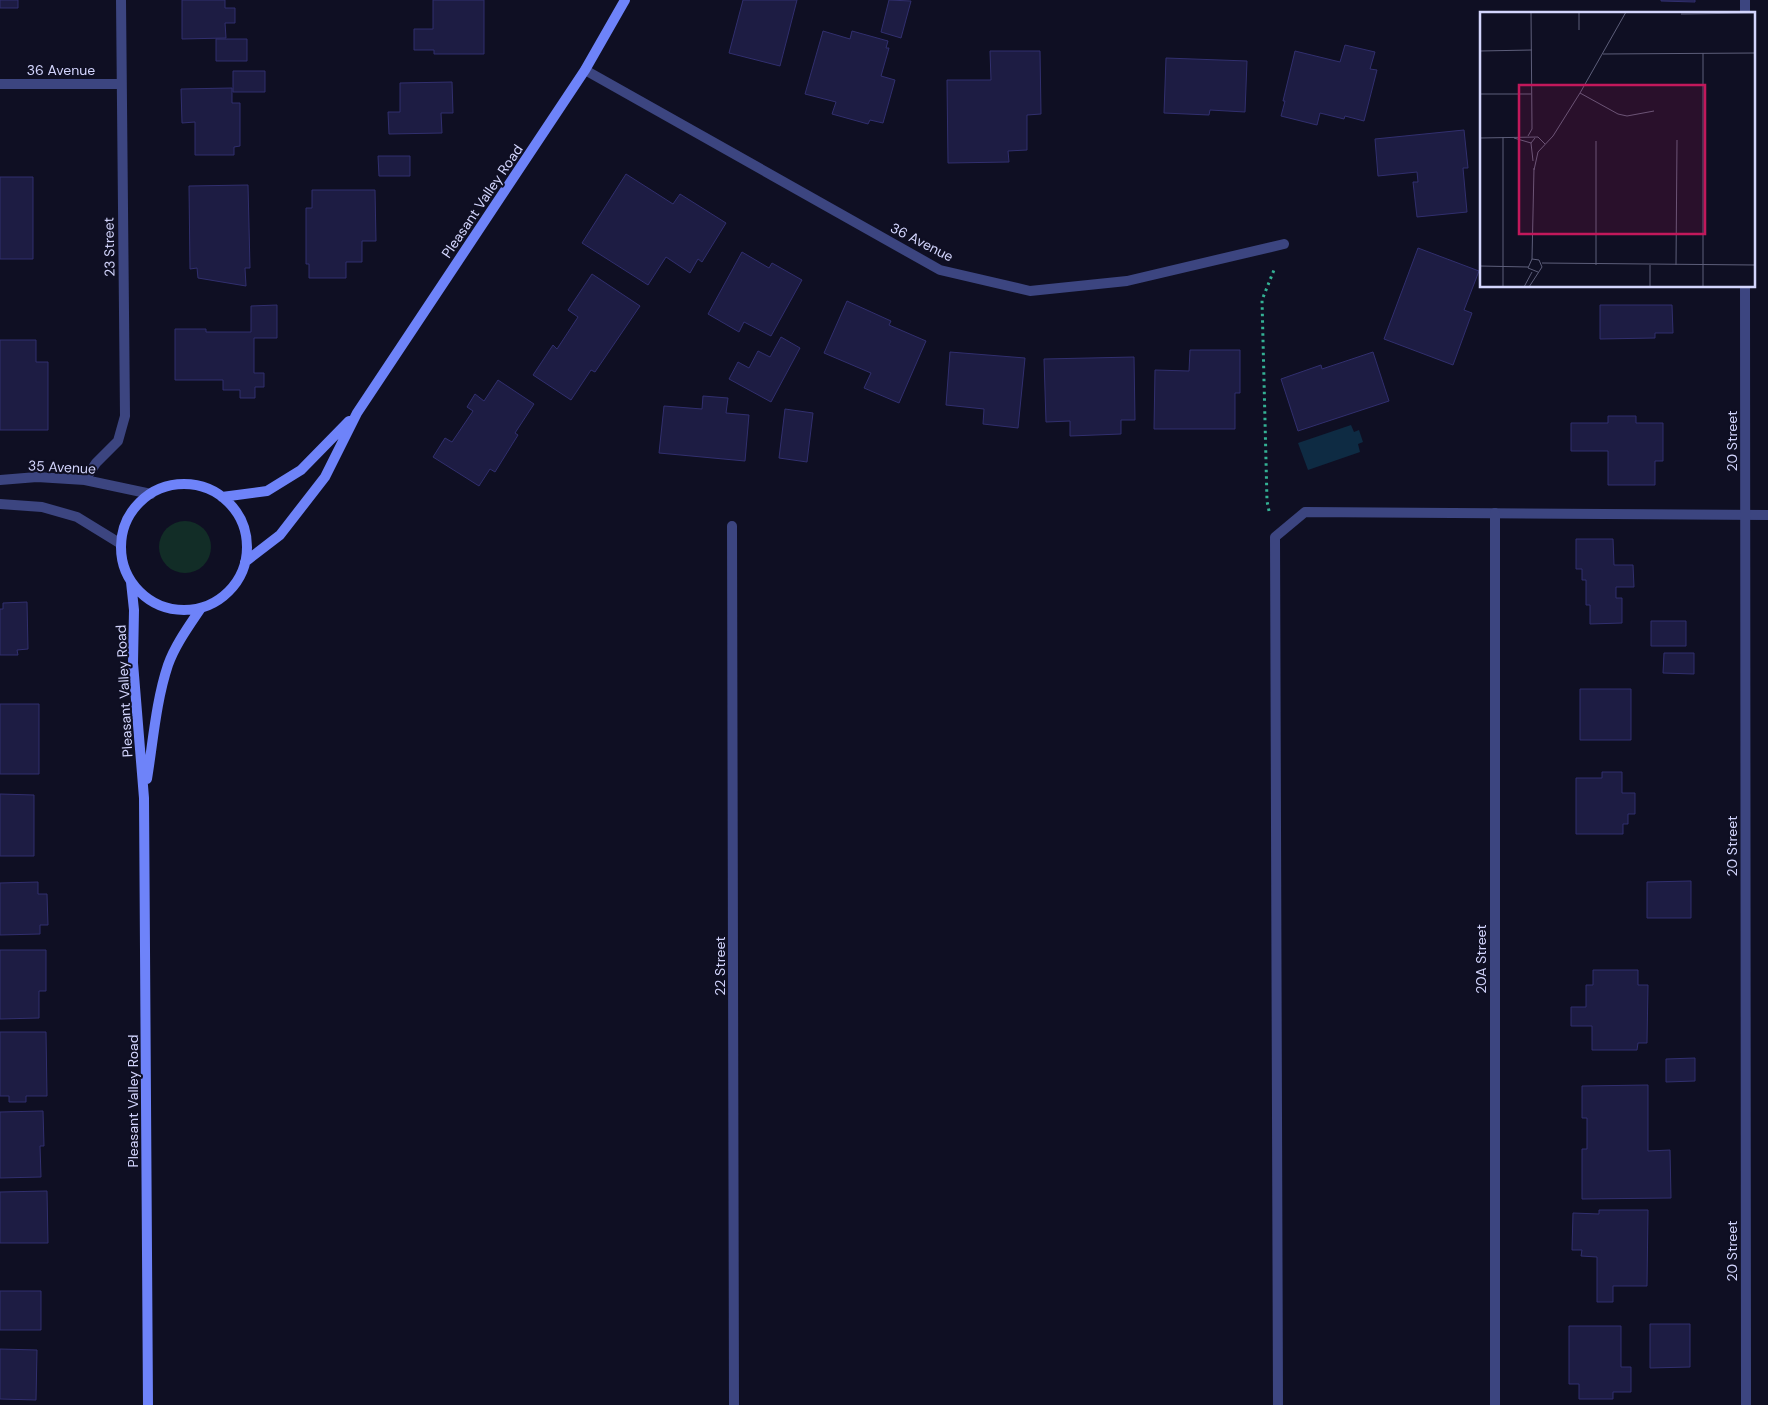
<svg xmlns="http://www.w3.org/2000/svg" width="1768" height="1405" font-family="'DM Sans',sans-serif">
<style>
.green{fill:#122d27}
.water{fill:#0e2b43}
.building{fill:#1d1c43;stroke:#312f6e}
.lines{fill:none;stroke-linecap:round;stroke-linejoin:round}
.path{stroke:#34b194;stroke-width:3;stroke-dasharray:2.5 4;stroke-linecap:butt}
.lane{stroke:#3c4580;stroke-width:10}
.street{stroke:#3c4580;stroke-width:10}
.secondary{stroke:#6e83f9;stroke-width:10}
.labels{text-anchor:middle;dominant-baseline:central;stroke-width:4;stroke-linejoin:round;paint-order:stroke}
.street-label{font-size:14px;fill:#d3d5fd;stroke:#0f0f23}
.inset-road{fill:none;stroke:#5d5e7a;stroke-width:1}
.view{fill:#c2185b;fill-opacity:0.15;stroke:#c2185b;stroke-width:2.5}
.inset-edge{fill:none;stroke:#d3d5fd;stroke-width:2.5}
</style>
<rect width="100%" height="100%" fill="#0f0f23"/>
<!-- green -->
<path class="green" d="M159 547a26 26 0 1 1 52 0a26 26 0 1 1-52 0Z"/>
<!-- water -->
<path class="water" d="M1351,425L1354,432L1359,430L1363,442L1358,444L1360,452L1308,470L1298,443Z"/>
<!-- building -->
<path class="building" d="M0,0H18V8H0Z
M182,0H225V8H235V23H225L226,38L182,39Z
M433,0H484V54H434V50H414V29H433Z
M743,0H797L780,66L729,53Z
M889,0L911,1L901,38L881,32Z
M1661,0H1695V2L1661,1Z
M823,31L850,39L852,31L888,41L886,48H889L881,76L895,80L883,123L870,120L868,124L832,114L836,102L805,94Z
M216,39H247V61H216Z
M1345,45L1375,52L1370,69L1377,70L1364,121L1345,116L1344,119L1320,113L1317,125L1281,116L1285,101H1283L1295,51L1340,62Z
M990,51H1040L1041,114L1027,115V150L1008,151L1009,162L948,163L947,80H991Z
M1166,58L1247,61L1245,112L1210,110L1209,115L1164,113Z
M233,71H265V92H233Z
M452,82L453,113H441L442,133L389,134L388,112H400V83Z
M232,88V103H240V146L234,147V155H195V122L182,123L181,89Z
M1464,130L1468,168H1463L1467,212L1417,217L1413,182H1418L1417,172L1378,176L1375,139Z
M378,156H410V176H379Z
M626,174L673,204L680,194L726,223L702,262L698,259L690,273L666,257L648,285L582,243Z
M0,177H33V259H0Z
M248,185L250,268H245L246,286L198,278L197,268L190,269L189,186Z
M312,190H375L376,241H362V262H346V278H309V264H306V208H312Z
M1418,248L1479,271L1464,310L1472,313L1453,365L1384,339Z
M742,252L769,268L772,263L802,280L771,336L744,322L739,332L708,314Z
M592,274L640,306L595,372L591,370L571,400L533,375L553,345L557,349L578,317L568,310Z
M847,301L891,321L889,325L926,341L899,403L864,388L871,373L824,353Z
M277,305V338H254V373H264V387H255V398H240V390H223V380H175V329H206V332H251V306Z
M1600,305H1672L1673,333H1655V338L1600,339Z
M781,337L800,348L771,402L729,379L738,362L749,368L758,351L770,357Z
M0,340H36V362H48V430H0Z
M1190,350H1240V393H1235V429H1154L1155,370L1189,371Z
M950,352L1025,358L1018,428L983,424L984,409L946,405Z
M1373,352L1389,401L1298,431L1281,379L1321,365L1322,369Z
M1134,357L1135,420H1121V434L1070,436V421L1046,422L1044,359Z
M498,380L534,404L515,433L518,435L495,472L490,469L479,486L433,457L445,438L452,442L473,411L467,407L475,394L484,401Z
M703,396L728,398L726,413L749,415L745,461L659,453L664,406L702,409Z
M785,409L813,413L807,462L779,458Z
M1608,416H1636V423H1663V461H1655V485H1608V451H1571V423H1608Z
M1576,539H1613L1614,565H1633L1634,587H1616V598H1622V623L1590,624V605H1586V580H1582V569H1576Z
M27,602L28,649L17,650L18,655H0V609H3V603Z
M1651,621H1686V646H1651Z
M1664,653H1694V674L1663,673Z
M1580,689H1631V740H1580Z
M0,704H39V774H0Z
M1602,772H1622V793H1635V814H1628V824H1623V834H1576V778H1602Z
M0,794L34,795V856H0Z
M1691,881V918H1647V882Z
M38,882V894H47L48,925H40V934L0,935V883Z
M0,950H46V991H39V1018L0,1019Z
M1593,970H1638V985H1648L1647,1043H1638L1637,1050H1592V1026H1571V1007H1586V985H1593Z
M0,1032H46L47,1096H26V1102H9V1096H0Z
M1695,1058V1081L1666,1082V1059Z
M1648,1085V1151L1670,1150L1671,1198L1582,1199V1149H1587V1118H1582V1086Z
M43,1111L44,1146H40L41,1177L0,1178V1112Z
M47,1191L48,1243H0V1192Z
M1599,1210H1648L1647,1286H1613V1302H1597V1257L1581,1256L1582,1250H1572L1573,1213L1599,1214Z
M0,1291H41V1330H0Z
M1650,1324H1690V1367L1650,1368Z
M1569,1326H1621V1367H1631V1392H1613V1399H1579V1384H1569Z
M0,1349L37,1350L36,1400L0,1399Z"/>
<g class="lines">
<!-- path -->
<path class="path" d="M1269,511L1267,501L1262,300L1274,270"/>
<!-- lane -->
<path class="lane" d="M1278,1405L1275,537L1305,512L1768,515"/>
<!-- street -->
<path class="street" d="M1745,0V14
M585,70L940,270L1030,291L1127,281L1284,244
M0,84H121
M1745,286L1746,1405
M0,480L37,477L85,480L151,494
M85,480L96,463L118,441L125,416L121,0
M0,504L42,507L77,517L121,544
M732,526L734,1405
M1495,1405V513"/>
<!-- secondary -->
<path class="secondary" d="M121 547a63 63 0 1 1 126 0a63 63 0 1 1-126 0Z
M222,497L267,491L301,470L349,421
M245,562L280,535L325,477L357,413L585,70L625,0
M131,582L134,610L133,663L144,798L148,1405
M147,779C153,742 156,701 168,665C175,645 189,626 201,608"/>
</g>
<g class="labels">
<!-- street labels -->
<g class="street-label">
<text x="61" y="70">36 Avenue</text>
<text transform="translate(482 201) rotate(-56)">Pleasant Valley Road</text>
<text transform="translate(922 242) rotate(27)">36 Avenue</text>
<text transform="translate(109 247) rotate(-91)">23 Street</text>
<text transform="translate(1732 441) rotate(-90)">20 Street</text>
<text transform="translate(62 467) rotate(3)">35 Avenue</text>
<text transform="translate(124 691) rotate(-93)">Pleasant Valley Road</text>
<text transform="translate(1732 846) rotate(-90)">20 Street</text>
<text transform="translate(1481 959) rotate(-90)">20A Street</text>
<text transform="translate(720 966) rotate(-90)">22 Street</text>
<text transform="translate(133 1101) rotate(-90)">Pleasant Valley Road</text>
<text transform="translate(1732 1251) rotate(-90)">20 Street</text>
</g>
</g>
<!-- overview -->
<g transform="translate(1480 12)">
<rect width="275" height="275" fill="#0f0f23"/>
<path class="inset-road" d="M201,2L275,1M99,18V0M0,39L52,38M223,41V275M123,42L275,41M100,81L138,102L147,104L174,99M0,82H51M48,124L52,117L51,0M23,125V275M0,126L58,125L65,132M34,126L51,131M116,129V253M53,149L51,131L55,126M54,158L58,140L73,124L100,81L146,0M52,247L54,156M62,251L275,253M170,253V275M196,253L197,128M0,254L48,255M44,275L52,260M49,275L62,255L59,248L52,247L48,256L58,260"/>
<path class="view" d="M39,73H225V222H39Z"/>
<rect width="275" height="275" class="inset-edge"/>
</g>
</svg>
